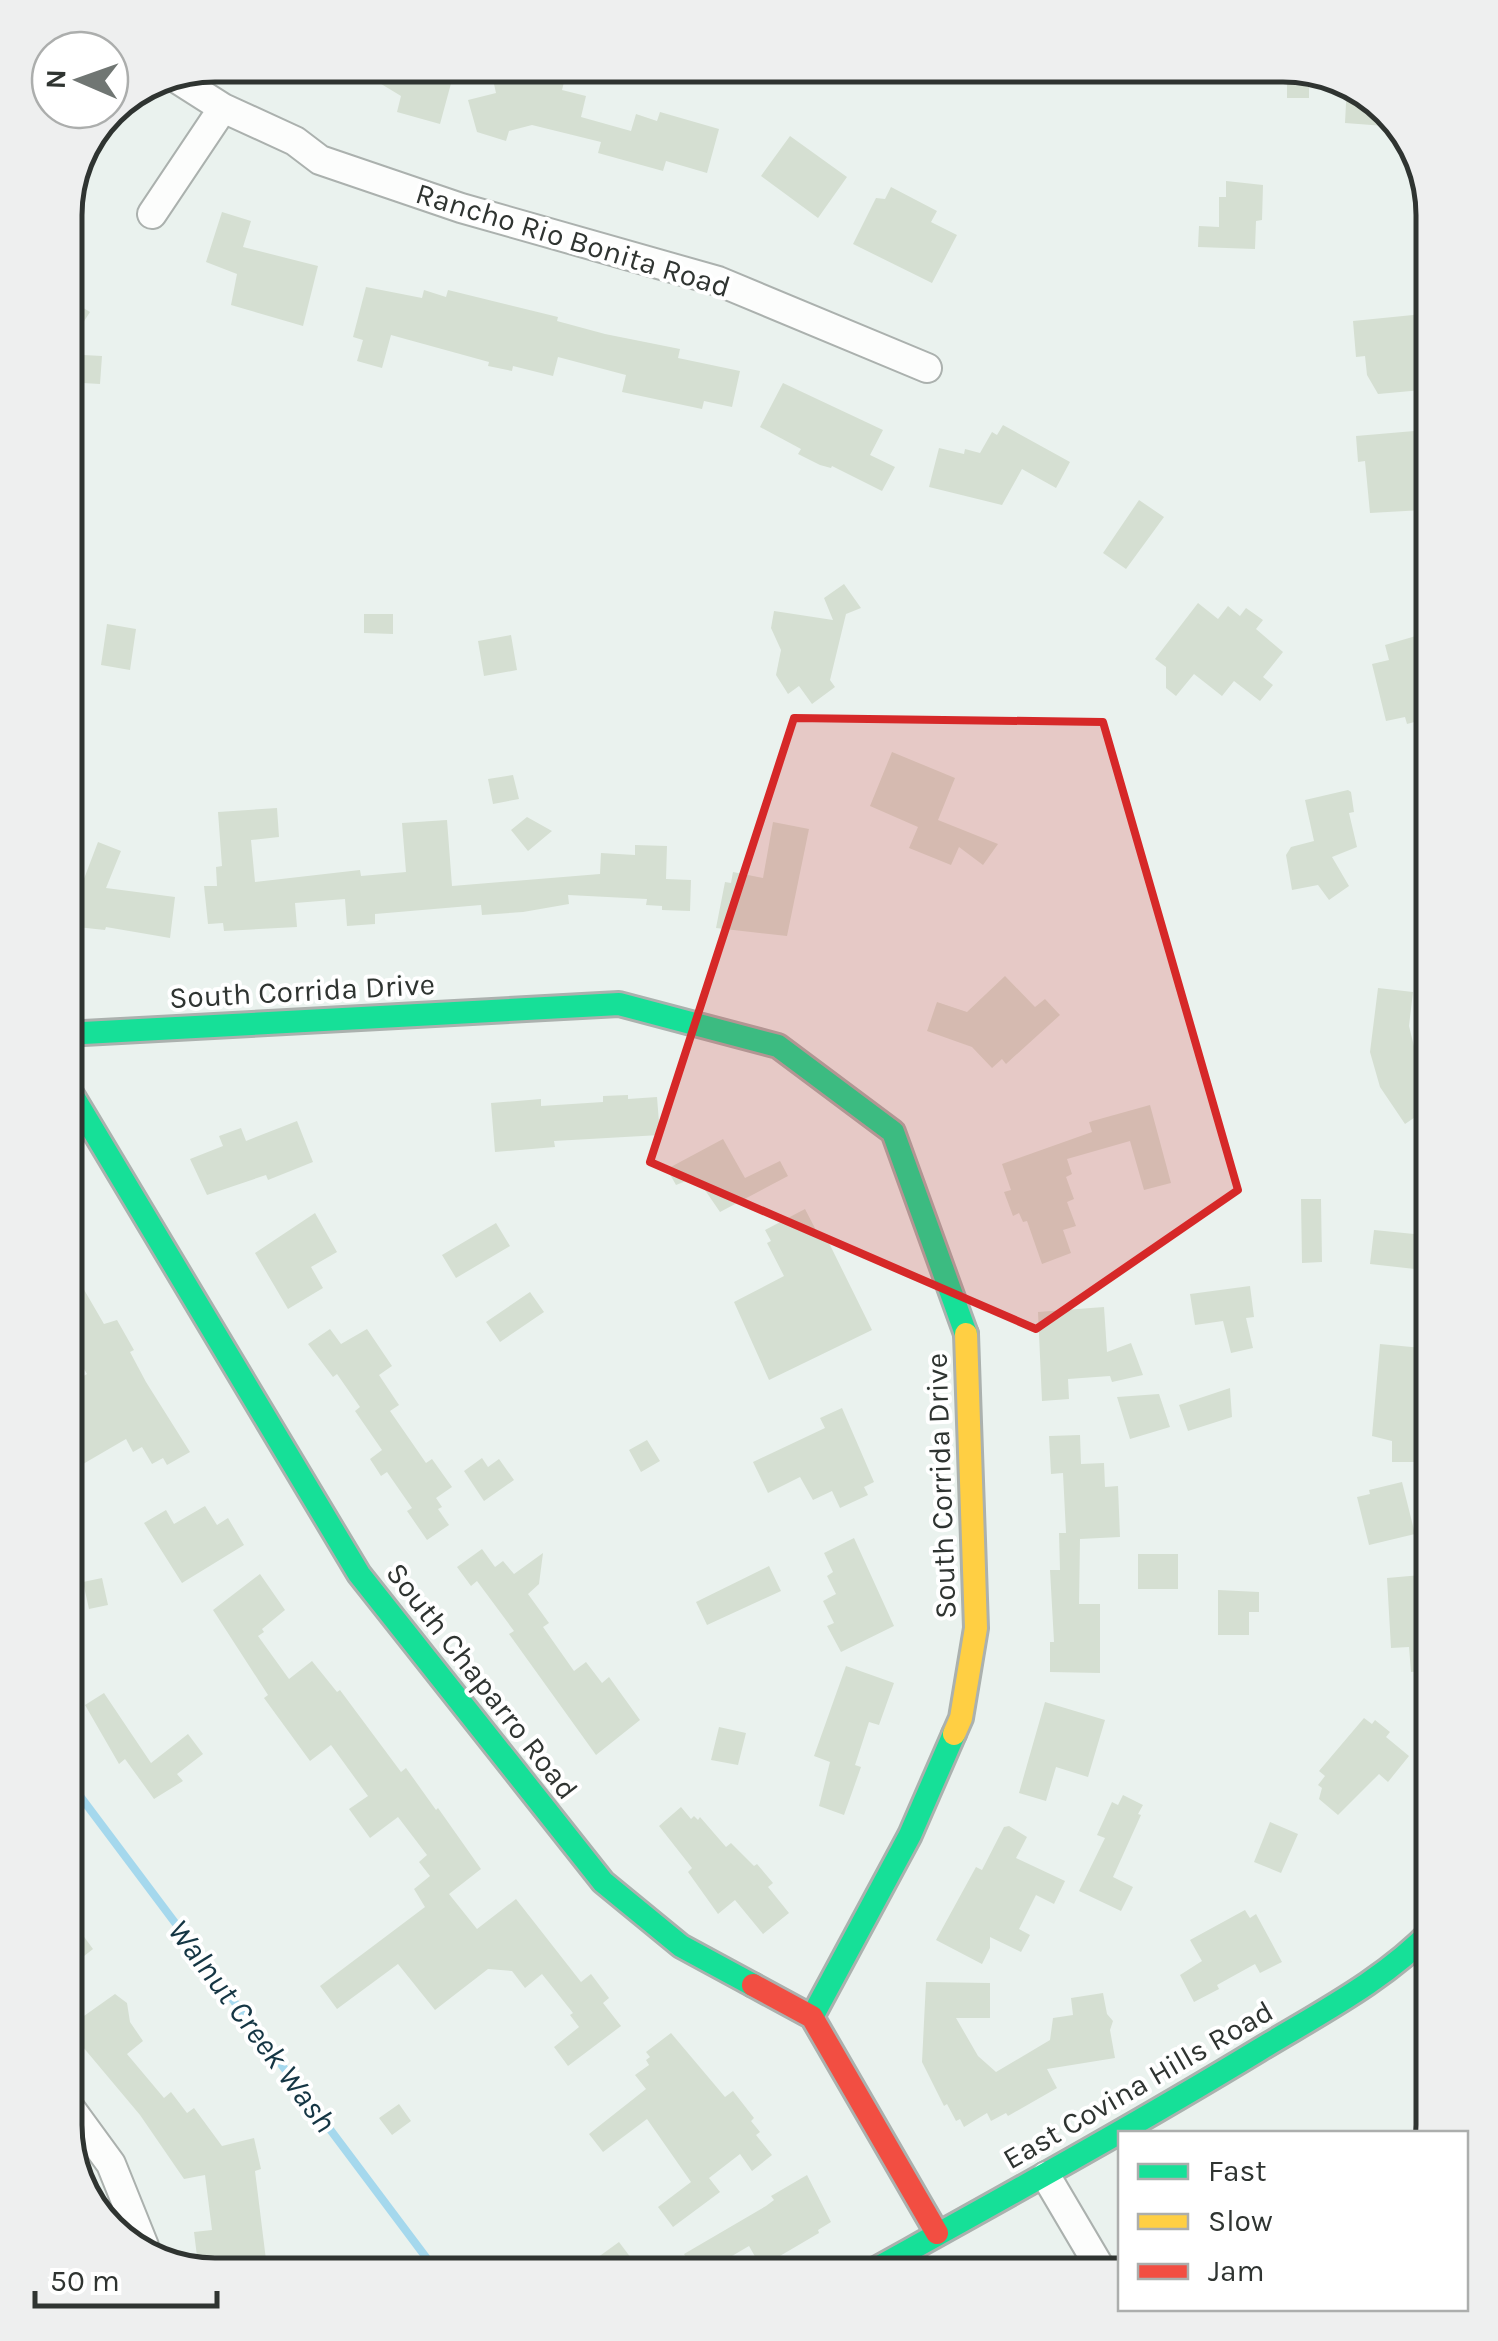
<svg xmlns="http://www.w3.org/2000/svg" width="1498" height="2341" font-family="Karla,sans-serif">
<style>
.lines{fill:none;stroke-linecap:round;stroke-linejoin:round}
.stream{stroke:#a5d8ed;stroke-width:8}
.building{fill:#d5dfd2}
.street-casing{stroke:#abb1ae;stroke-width:32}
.fast-casing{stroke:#abb1ae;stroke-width:28}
.slow-casing{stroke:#abb1ae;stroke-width:28}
.jam-casing{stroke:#abb1ae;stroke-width:28}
.street{stroke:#fcfdfc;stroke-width:28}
.fast{stroke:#16e098;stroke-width:22}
.slow{stroke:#ffcf43;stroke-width:22}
.jam{stroke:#f24e42;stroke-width:22}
.marked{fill:#d62828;fill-opacity:0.2;stroke:#d62828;stroke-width:8;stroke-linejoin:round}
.labels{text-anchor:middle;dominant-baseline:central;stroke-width:8;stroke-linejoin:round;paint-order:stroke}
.street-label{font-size:30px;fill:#2f3431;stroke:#fff}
.water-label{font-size:32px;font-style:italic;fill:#153644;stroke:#fff}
.rim{fill:none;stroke:#2f3431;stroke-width:5}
</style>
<rect width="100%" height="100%" fill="#eaf2ee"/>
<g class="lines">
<!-- stream -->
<path class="stream" d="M65,1776L440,2276"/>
</g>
<!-- building -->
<path class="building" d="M350,65H456L440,124L397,112L401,96Z
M527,66L555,73L553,79L564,82L562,90L586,96L581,117L631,131L636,114L657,121L660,112L719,129L707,173L666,161L663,171L598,153L601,142L532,125L509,131L506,141L477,132L468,100L496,93L494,84L525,76Z
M1287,77H1309V98H1287Z
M1347,84L1366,91L1386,113L1385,126L1345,123Z
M790,136L847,177L818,218L761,176Z
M1226,181L1263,185L1262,220L1256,221L1255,249L1198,247L1199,226L1219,227V197H1226Z
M891,187L937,211L931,222L957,235L932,283L853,244L876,198L885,199Z
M222,212L251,221L243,247L318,266L303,326L231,305L237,274L206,262Z
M366,287L422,298L424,290L446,297L448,290L558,317L557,321L605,334L680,349L678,358L740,371L732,407L704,401L702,409L622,392L626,375L558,357L553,376L513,366L512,371L488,366L489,362L391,335L382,368L357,361L363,340L353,337Z
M65,297L90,312L65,351Z
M1433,313V333L1428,334L1433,389L1378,394L1367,375L1365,356L1356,357L1353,321Z
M65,354L102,356L100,384L65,382Z
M783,383L883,430L870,455L895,467L882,491L832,466L831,468L820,465L798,454L801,449L760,427Z
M1003,425L1070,462L1056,488L1022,469L1002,505L929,487L939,448L964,454L965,449L980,453L992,432L997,435Z
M1426,430L1429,456L1418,457L1423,510L1370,513L1365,461L1358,462L1356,436Z
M1139,500L1164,517L1126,569L1103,553Z
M844,584L861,608L846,614L830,680L835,687L812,704L799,686L788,694L776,675L781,650L771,628L774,611L833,620L824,598Z
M1198,603L1218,619L1228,606L1240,616L1246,608L1263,620L1256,629L1283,652L1263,677L1273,685L1260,701L1234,681L1222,696L1194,674L1176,696L1166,688V667L1155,659Z
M364,614H393V634L364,633Z
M107,624L136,629L130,670L101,665Z
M1433,631V651L1419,654L1433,717L1407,724L1405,717L1386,721L1372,664L1389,660L1385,645Z
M511,635L517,670L484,676L478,641Z
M892,752L955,778L938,820L998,844L983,865L959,847L951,865L909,848L918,827L870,806Z
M513,775L519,799L493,804L488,779Z
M1348,790L1351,792L1354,812L1349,813L1357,847L1332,857L1349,886L1329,900L1318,885L1292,890L1286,855L1291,847L1314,841L1305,800Z
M277,808L279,837L251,840L255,882L360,870L361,876L406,872L402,823L447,820L452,886L600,874L601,853L635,855V845L667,846L666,879L691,880L690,911L662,910V906L646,905L647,899L568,895L569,904L523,912L482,915L481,905L375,914V924L347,926L345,899L295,903L297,927L224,931L223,923L208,924L204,886H217L216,867L222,866L218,812Z
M527,817L552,831L528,851L511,830Z
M773,822L809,829L787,936L716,928L725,882L731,883L733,872L763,878Z
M98,842L121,851L106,888L175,897L170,938L106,927L105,930L77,927L82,884Z
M1005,976L1035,1007L1045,999L1060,1015L1006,1064L1002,1059L992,1068L972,1047L927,1031L937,1002L967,1012Z
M1378,988L1413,992L1409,1026L1426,1095L1433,1105L1405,1124L1380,1087L1370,1052Z
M628,1095V1099L657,1097L660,1135L554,1141L555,1147L495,1152L491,1103L541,1099V1106L603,1102V1096Z
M1150,1105L1171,1183L1144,1190L1130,1141L1067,1159L1072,1174L1066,1177L1074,1199L1067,1202L1076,1226L1063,1230L1071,1253L1042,1264L1027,1221L1023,1222L1019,1213L1013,1216L1004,1192L1011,1190L1002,1164L1092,1132L1089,1122Z
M297,1121L313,1162L268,1180L266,1175L207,1195L190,1159L223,1146L219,1136L241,1128L246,1141Z
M723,1139L745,1178L780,1161L788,1176L720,1212L696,1177L676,1185L667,1169Z
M1301,1199H1321L1322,1262L1302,1263Z
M805,1209L819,1236L822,1234L830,1245L872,1330L769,1380L734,1302L784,1276L767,1243L771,1241L765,1230Z
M315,1213L337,1252L311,1267L323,1288L288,1309L255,1253Z
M496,1223L510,1246L456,1278L442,1255Z
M1374,1230L1414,1234V1239L1427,1240L1424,1270L1370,1264Z
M65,1257L104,1324L117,1320L134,1350L130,1352L146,1382L190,1452L167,1465L163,1458L152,1464L142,1447L133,1452L126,1439L71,1471L65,1461V1387L87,1374L72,1349L65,1348V1336L77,1329L65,1308Z
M1250,1286L1254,1317L1246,1318L1253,1348L1231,1353L1223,1321L1195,1325L1190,1294Z
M530,1292L544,1312L500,1342L486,1322Z
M1104,1307L1107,1352L1131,1343L1143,1375L1112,1382L1110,1376L1068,1379L1069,1399L1042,1401L1038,1312Z
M330,1329L341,1344L367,1329L392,1366L379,1375L399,1405L390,1411L426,1463L432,1459L452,1487L436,1498L442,1507L438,1509L449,1525L427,1540L407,1511L412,1508L387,1472L381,1476L370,1459L382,1450L355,1411L360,1407L337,1374L333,1377L308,1344Z
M1380,1344L1433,1349V1445L1424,1444V1462H1392V1441L1372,1436Z
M1230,1388L1232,1417L1188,1431L1179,1405Z
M1159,1394L1170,1427L1130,1439L1117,1397Z
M842,1408L874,1482L864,1487L868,1495L840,1508L832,1491L813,1500L800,1477L768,1493L753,1462L825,1428L820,1418Z
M1080,1435L1081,1464L1104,1463L1105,1487L1118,1486L1120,1537L1080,1539L1079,1604H1100V1673L1050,1672V1642H1054L1050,1570H1060L1059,1533H1066L1063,1473L1051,1474L1049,1436Z
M647,1440L660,1461L641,1472L629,1450Z
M482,1458L488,1467L499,1459L514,1480L484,1501L464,1471Z
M1402,1482L1415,1534L1369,1545L1357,1497L1370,1494L1369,1490Z
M205,1506L217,1525L228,1518L244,1545L182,1583L144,1523L166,1510L174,1524Z
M854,1538L894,1626L841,1652L827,1626L834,1623L823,1601L836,1594L827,1576L833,1572L824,1553Z
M482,1549L495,1567L503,1561L514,1574L543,1553L539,1584L528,1594L549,1623L543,1627L574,1671L586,1662L602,1683L609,1677L640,1720L596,1755L509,1634L514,1631L477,1581L471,1586L457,1567Z
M1138,1554H1178V1589H1138Z
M769,1566L781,1591L707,1625L696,1602Z
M260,1574L285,1610L262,1629L264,1632L258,1636L289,1679L312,1661L337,1692L340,1690L401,1772L406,1768L436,1810L438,1808L481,1869L449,1894L477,1929L516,1899L581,1982L591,1974L609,1998L603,2003L621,2026L568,2066L554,2047L579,2027L570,2015L573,2013L542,1974L525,1988L512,1971L488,1969L435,2010L398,1964L337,2009L320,1986L425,1907L414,1889L430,1876L419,1862L427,1855L398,1817L370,1838L349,1809L368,1796L331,1745L310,1761L264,1698L268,1695L213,1610Z
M1433,1574V1670L1411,1672L1409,1647L1391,1648L1387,1578Z
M102,1578L108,1605L89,1609L83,1582Z
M1218,1590L1259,1592V1612H1249V1635H1218Z
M846,1666L894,1683L879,1725L869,1722L855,1765L861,1767L844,1815L819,1806L830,1762L814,1756Z
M104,1693L151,1763L188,1734L203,1754L177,1774L183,1781L154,1799L125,1759L119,1764L85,1705Z
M1045,1702L1105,1720L1088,1777L1056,1767L1046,1801L1019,1793Z
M1364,1718L1372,1724L1375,1720L1390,1732L1386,1737L1409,1756L1388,1782L1379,1774L1338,1815L1319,1799L1322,1788L1318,1785L1325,1776L1319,1771Z
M719,1727L746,1733L738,1765L711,1760Z
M1123,1795L1143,1805L1138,1814L1141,1815L1113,1877L1133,1887L1121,1911L1079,1891L1105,1838L1097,1835L1112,1802L1118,1805Z
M681,1807L691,1819L694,1816L698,1820L700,1817L726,1847L731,1843L754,1866L757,1864L773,1883L768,1887L789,1913L763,1934L735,1900L718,1914L688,1872L692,1868L659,1826Z
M1270,1822L1298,1834L1281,1873L1254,1862Z
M1009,1826L1027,1837L1016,1858L1065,1881L1054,1904L1036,1895L1019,1929L1030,1935L1021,1952L990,1937V1948L982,1964L936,1940L976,1867L982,1870L1004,1827Z
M1245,1910L1250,1918L1256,1914L1282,1962L1260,1973L1255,1964L1217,1985L1219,1989L1194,2002L1180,1975L1202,1961L1190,1940Z
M65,1911L93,1949L65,1971Z
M926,1982L990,1983V2018H956L978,2056L996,2072L1050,2040L1053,2018L1073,2015L1071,1998L1103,1993L1107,2014L1113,2021L1110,2030L1115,2058L1047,2069L1057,2088L1008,2116L1006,2113L991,2121L987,2113L964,2127L960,2119L956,2121L947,2104L944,2106L922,2062Z
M115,1994L127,2003L130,2022L143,2041L127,2054L164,2098L171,2092L187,2113L194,2108L222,2146L254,2138L261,2169L255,2171L268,2276L199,2273L194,2232L212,2230L205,2175L184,2179L140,2115L67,2028Z
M671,2033L725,2097L733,2091L754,2118L751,2121L760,2132L756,2135L772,2155L752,2171L740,2154L709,2178L720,2192L673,2227L658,2207L691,2182L647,2119L603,2152L589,2134L646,2089L635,2075L649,2065L646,2060L650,2057L646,2052Z
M399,2104L411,2121L392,2135L379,2118Z
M807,2175L831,2222L818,2230L819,2233L761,2267L749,2246L698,2276L684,2254L766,2206L774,2200L771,2196Z
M619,2242L631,2258L610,2276H572Z"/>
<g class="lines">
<defs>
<path id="street" d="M223,108L295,141L320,160L461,208L718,281L927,368
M152,214L223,108L179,80
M65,2101L111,2164L144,2246V2255
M1046,2176L1105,2276"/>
<path id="fast" d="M65,1034L619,1004L778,1046L893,1132L966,1334
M65,1083L359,1574L603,1882L681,1946L753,1985
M812,2017L910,1835L954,1734
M863,2276C996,2202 1129,2129 1259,2050C1318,2014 1385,1980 1433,1929"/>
<path id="slow" d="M954,1734L961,1718L976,1628L966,1334"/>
<path id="jam" d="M753,1985L812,2017L937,2233"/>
</defs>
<!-- street casing -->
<use href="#street" class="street-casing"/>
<!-- fast casing -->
<use href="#fast" class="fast-casing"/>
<!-- slow casing -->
<use href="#slow" class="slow-casing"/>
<!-- jam casing -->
<use href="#jam" class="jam-casing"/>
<!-- street -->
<use href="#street" class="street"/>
<!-- fast -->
<use href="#fast" class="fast"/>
<!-- slow -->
<use href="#slow" class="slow"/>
<!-- jam -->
<use href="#jam" class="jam"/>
</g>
<!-- marked area -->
<path class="marked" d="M794,718L1103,722L1238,1190L1036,1329L650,1162Z"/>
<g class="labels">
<!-- street labels -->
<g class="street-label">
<text transform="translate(573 240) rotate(17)">Rancho Rio Bonita Road</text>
<text transform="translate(302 991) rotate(-3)">South Corrida Drive</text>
<text transform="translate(941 1486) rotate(-92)">South Corrida Drive</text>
<text transform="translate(482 1681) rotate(52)">South Chaparro Road</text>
<text transform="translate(1138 2085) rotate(-30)">East Covina Hills Road</text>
</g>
<!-- water labels -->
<g class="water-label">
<text transform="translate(252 2026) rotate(53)">Walnut Creek Wash</text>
</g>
</g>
<!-- crop -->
<path d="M0 0H1498V2341H0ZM215 82H1283A133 133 0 0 1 1416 215V2125A133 133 0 0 1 1283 2258H215A133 133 0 0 1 82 2125V215A133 133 0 0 1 215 82Z" fill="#eeefef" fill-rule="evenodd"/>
<path class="rim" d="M215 82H1283A133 133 0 0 1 1416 215V2125A133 133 0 0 1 1283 2258H215A133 133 0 0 1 82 2125V215A133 133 0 0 1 215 82Z"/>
<!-- legend -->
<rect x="1118" y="2131" width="350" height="180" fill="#ffffff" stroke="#acaead" stroke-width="2.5"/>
<rect x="1138" y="2164" width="50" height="15" fill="#16e098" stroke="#acaead" stroke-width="2.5"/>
<text x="1208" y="2181" font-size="30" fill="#2f3431">Fast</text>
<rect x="1138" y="2214" width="50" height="15" fill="#ffcf43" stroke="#acaead" stroke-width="2.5"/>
<text x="1208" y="2231" font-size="30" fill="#2f3431">Slow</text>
<rect x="1138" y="2264" width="50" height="15" fill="#f24e42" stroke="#acaead" stroke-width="2.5"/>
<text x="1208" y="2281" font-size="30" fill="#2f3431">Jam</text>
<!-- north arrow -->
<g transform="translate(80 80) rotate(272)"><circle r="48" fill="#ffffff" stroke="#acaead" stroke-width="2.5"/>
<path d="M0-8L18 38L0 25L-18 38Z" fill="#707673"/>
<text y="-15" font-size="28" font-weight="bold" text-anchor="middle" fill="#2f3431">N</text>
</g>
<!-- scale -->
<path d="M35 2291v15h182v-15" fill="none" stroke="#2f3431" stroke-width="5"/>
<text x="50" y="2291" font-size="30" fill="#2f3431" stroke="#ffffff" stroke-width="8" paint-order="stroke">50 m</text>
</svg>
